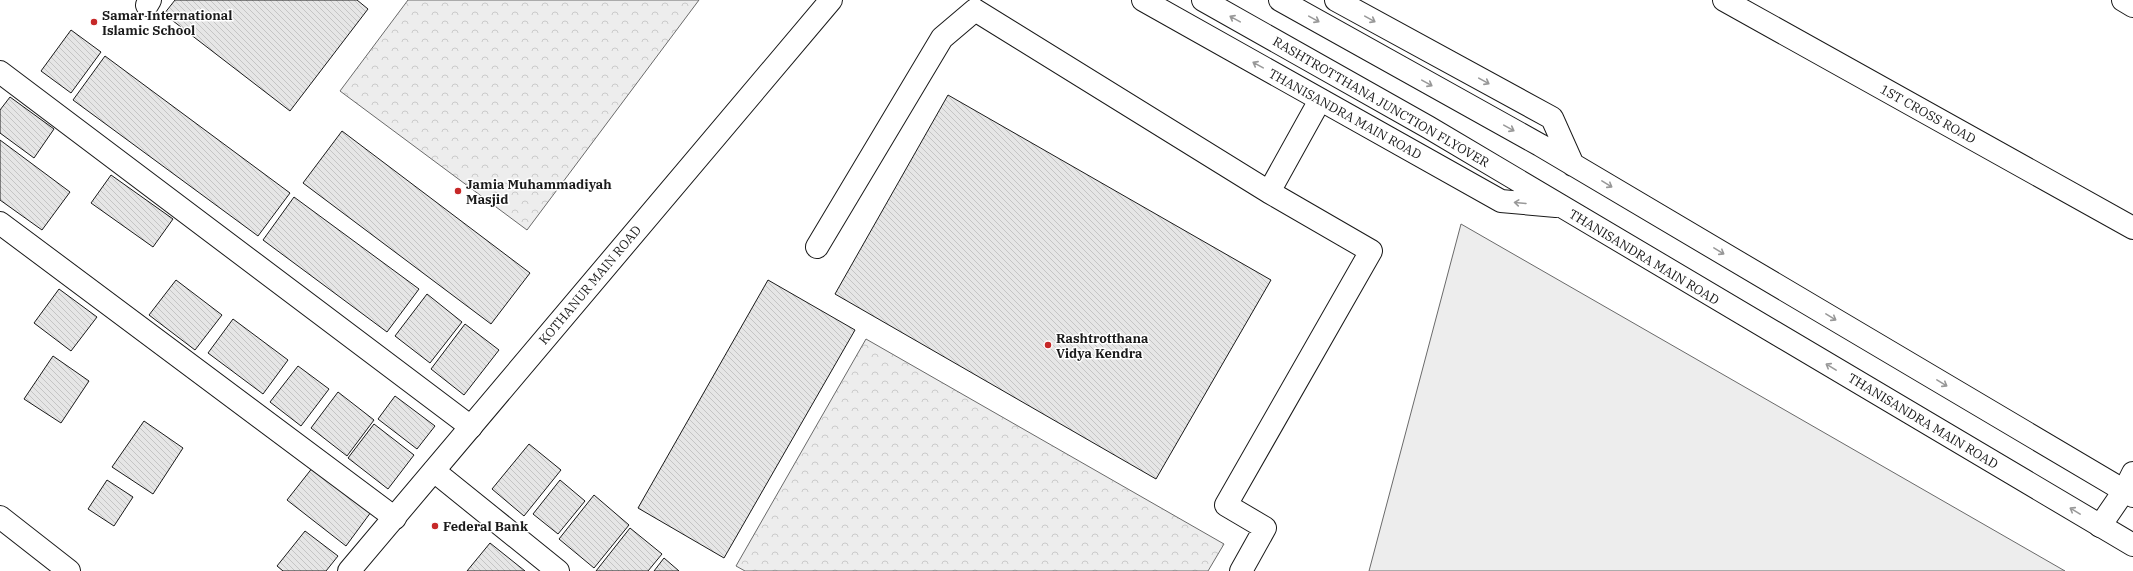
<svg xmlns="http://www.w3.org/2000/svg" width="2133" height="571" font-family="'IBM Plex Serif',serif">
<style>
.built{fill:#ededed;stroke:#6a6a6a}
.forest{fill:url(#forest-crowns);stroke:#6a6a6a}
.building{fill:url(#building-back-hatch);stroke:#1a1a1a}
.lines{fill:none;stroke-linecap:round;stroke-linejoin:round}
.minor-casing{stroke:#1a1a1a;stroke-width:24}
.major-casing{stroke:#1a1a1a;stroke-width:24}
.minor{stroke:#fff;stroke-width:22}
.major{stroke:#fff;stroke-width:22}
.oneway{stroke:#989898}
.poi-dot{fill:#c62828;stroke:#fff;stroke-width:1.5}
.labels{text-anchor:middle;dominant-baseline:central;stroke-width:3;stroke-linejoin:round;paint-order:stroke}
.poi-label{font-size:13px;font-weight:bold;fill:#1a1a1a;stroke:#fff;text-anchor:start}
.street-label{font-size:13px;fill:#1a1a1a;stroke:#fff}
</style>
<defs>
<pattern id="forest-crowns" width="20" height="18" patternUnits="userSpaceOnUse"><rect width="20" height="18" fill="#ededed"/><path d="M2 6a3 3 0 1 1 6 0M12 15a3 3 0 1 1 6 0" fill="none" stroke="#cbcbcb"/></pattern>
<pattern id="building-back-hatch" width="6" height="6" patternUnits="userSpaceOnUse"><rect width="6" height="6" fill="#e6e6e6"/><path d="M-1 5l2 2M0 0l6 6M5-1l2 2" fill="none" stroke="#c5c5c5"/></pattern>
</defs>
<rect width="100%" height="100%" fill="#fff"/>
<!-- built -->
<path class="built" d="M1461,224L2065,571H1369Z"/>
<!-- forest -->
<path class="forest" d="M408,0H699L527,230L340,91Z
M866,339L1224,544L1208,571H745L736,566Z"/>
<!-- building -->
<path class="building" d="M175,0H357L368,9L290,111L164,14Z
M71,30L101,52L71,93L41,71Z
M105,56L290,193L258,236L73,100Z
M948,95L1271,280L1156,479L835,294Z
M10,97L54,129L34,158L0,133V110Z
M342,131L530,273L491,324L303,183Z
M0,140L70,192L42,230L0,200Z
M111,175L173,219L153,247L91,203Z
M294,197L419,289L387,332L263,240Z
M176,280L222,315L195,350L149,315Z
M768,280L855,330L724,558L638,508Z
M59,289L97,317L71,351L34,323Z
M427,294L462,322L430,363L395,336Z
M233,319L288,360L263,394L208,353Z
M465,324L499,350L464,395L431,369Z
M53,356L89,381L61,423L24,399Z
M298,366L329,389L301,426L270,402Z
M338,392L374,420L347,456L311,428Z
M395,396L435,426L417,449L378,419Z
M144,421L183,448L153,494L112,467Z
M374,424L414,455L388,489L348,458Z
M529,444L561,470L524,516L492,489Z
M313,467L371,512L346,546L287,500Z
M107,480L133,497L114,526L88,509Z
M560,480L585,501L558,534L533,514Z
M594,495L629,525L594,568L559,539Z
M630,528L662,554L648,571H596Z
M305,531L338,556L326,571H283L277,566Z
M490,543L525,571H467Z
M664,558L679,571H654Z"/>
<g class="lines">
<defs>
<path id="minor" d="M1724,0L2133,228
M2123,0L2133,6
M147,5L150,0
M0,72L471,427
M0,223L395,518
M817,247L942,38L975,10L1269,192
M434,471L558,571
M0,517L69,571
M2100,526L2124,491L2133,473
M1241,571L1265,528L1226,505L1371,251L1269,192L1320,100"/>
<path id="major" d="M1143,0L1501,201L1556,206
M1203,0L1428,127L2133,545
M1280,0L1540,145L2133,496
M1336,0L1552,118L1573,165
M349,571L831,0"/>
</defs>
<!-- minor casing -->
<use href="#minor" class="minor-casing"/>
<!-- major casing -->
<use href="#major" class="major-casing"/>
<!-- minor -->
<use href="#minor" class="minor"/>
<!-- major -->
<use href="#major" class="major"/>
</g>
<!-- one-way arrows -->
<defs><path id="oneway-shaft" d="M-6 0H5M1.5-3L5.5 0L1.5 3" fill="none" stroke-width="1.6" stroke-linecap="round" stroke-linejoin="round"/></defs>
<g class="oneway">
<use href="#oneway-shaft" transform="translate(1235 19) rotate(-151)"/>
<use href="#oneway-shaft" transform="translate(1314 19) rotate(29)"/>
<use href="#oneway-shaft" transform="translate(1370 19) rotate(29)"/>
<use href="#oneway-shaft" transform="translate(1258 65) rotate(-151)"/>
<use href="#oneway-shaft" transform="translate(1484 81) rotate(29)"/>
<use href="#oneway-shaft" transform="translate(1427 83) rotate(29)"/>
<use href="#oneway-shaft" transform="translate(1509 128) rotate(29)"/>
<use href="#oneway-shaft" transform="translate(1607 184) rotate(31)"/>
<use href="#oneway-shaft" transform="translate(1520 203) rotate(-175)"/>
<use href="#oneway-shaft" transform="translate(1719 251) rotate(31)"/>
<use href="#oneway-shaft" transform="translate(1831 317) rotate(31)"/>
<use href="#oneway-shaft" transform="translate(1831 367) rotate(-149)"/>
<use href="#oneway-shaft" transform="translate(1942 383) rotate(31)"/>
<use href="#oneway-shaft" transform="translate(2075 511) rotate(-149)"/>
</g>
<!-- markers -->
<g class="poi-dot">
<circle cx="94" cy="22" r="4"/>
<circle cx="458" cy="191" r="4"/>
<circle cx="1048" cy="345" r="4"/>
<circle cx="435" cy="526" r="4"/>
</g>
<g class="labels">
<!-- poi labels -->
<g class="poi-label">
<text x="102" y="15">Samar International<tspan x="102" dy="15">Islamic School</tspan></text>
<text x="466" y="184">Jamia Muhammadiyah<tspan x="466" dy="15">Masjid</tspan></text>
<text x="1056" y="338">Rashtrotthana<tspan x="1056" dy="15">Vidya Kendra</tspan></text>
<text x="443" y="526">Federal Bank</text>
</g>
<!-- street labels -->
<g class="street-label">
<text transform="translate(1381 102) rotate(30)">RASHTROTTHANA JUNCTION FLYOVER</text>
<text transform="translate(1345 114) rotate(29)">THANISANDRA MAIN ROAD</text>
<text transform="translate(1928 114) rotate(29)">1ST CROSS ROAD</text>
<text transform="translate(1644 257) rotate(31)">THANISANDRA MAIN ROAD</text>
<text transform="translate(590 285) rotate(-50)">KOTHANUR MAIN ROAD</text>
<text transform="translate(1923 421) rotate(31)">THANISANDRA MAIN ROAD</text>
</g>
</g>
</svg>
